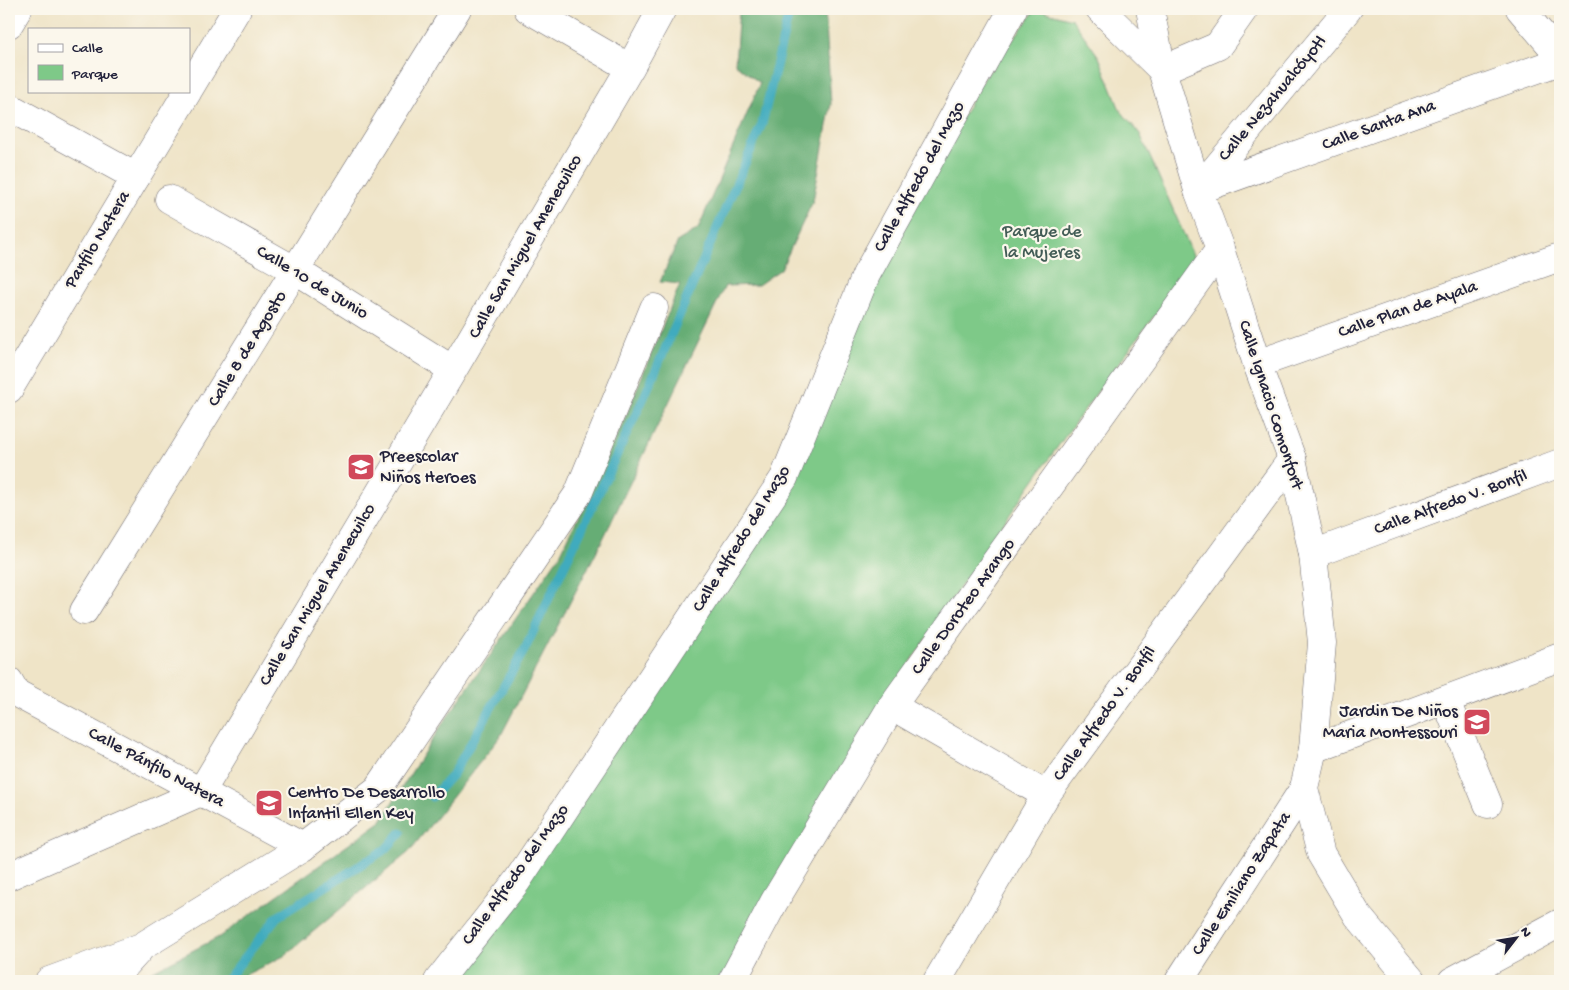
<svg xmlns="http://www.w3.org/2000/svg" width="1569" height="990" font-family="'Gochi Hand',sans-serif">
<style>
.green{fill:#7ec988;stroke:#507662}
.forest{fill:#66ad74;stroke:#446858}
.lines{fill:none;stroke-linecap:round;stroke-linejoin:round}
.stream{stroke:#3fabbe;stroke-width:9}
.minor-casing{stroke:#6a666c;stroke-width:29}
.tertiary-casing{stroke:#6a666c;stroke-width:29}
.secondary-casing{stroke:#6a666c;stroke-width:29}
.minor{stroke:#fff;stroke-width:28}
.tertiary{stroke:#fff;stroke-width:28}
.secondary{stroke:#fff;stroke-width:28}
.labels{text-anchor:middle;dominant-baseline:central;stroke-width:4.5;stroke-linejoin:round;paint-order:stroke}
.street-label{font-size:18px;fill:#22223b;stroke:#fbf7ec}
.park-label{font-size:18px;fill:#425c56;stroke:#fbf7ec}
.poi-label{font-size:18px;fill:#22223b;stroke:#fbf7ec;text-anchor:start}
</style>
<rect width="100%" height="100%" fill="#fbf7ec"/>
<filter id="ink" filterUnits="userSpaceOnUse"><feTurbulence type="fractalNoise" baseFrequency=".02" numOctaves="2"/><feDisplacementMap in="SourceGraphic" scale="10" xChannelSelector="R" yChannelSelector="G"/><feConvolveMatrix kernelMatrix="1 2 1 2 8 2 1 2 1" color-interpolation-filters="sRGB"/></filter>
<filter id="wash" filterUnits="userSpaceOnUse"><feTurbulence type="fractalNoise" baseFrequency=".0096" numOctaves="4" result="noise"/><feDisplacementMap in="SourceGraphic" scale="20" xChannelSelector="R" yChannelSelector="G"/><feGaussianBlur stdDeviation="1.12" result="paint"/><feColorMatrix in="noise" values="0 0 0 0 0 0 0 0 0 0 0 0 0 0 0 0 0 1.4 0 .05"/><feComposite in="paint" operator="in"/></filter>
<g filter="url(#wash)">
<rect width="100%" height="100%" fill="#efe4c7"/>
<!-- green -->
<path class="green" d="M1036,9L1072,19L1099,57L1120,110L1140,134L1196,262C1075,417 962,578 858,745C809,822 766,903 721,981H443L692,626L980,84Z"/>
<!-- forest -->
<path class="forest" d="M739,9H825L831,104L813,201L781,269L758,285L725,286L603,539L500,737L409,852L284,956L233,981H146L141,977L219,937L380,822L439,729L560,555L624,420L680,284L660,282L678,241L698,229L760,83L735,64Z"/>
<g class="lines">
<!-- stream -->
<path class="stream" d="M432,797L453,774L525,649L645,395L762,124L790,9
M226,981L277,917L386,849L401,832"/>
</g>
</g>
<g filter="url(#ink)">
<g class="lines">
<defs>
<path id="minor" d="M528,9L630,68
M1100,9L1162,70L1218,46L1244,9
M1520,9L1560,56
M189,89L237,9
M136,177L188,91
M1199,189L1348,9
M1198,190L1560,61
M169,199L296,271L453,370
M1257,364L1560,257
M1313,554L1560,463
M84,611L457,9
M1446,701L1488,804
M892,706L1046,795
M1313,749L1560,657
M303,847L201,792L453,370L630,68L662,9
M49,981L141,947L303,847L378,789L578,494L654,308
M111,981L139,950
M438,981L517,881L784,478L866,275L1013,9
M732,981L774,902L892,706L1220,249
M937,981L1046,795L1292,459
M1179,981L1304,788
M1452,981L1560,923"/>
<path id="tertiary" d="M9,24L18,9
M9,107L136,177L9,389
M9,681L16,693L201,792
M9,876L201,792"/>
<path id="secondary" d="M1150,9L1162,70L1198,190L1220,249L1257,364L1292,459L1313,554L1322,643L1313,749L1304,788L1321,854L1358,916L1412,981"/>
</defs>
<!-- minor casing -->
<use href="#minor" class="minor-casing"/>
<!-- tertiary casing -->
<use href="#tertiary" class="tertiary-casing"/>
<!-- secondary casing -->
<use href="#secondary" class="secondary-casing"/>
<!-- minor -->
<use href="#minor" class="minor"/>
<!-- tertiary -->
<use href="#tertiary" class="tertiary"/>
<!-- secondary -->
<use href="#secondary" class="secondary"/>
</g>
</g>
<!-- icons -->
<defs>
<symbol id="school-square" viewBox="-11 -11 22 22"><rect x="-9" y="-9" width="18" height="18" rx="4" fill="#d1495b" stroke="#fbf7ec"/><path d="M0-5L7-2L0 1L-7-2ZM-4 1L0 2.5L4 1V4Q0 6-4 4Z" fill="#fff"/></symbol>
</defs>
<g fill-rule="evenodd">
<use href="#school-square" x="345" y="451" width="32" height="32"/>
<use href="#school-square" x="1461" y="706" width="32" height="32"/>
<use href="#school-square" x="253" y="787" width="32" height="32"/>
</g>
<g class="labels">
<!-- street labels -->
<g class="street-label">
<text transform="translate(1273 99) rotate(-50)">Calle Nezahualcóyotl</text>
<text transform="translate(1379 126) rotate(-20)">Calle Santa Ana</text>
<text transform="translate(920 177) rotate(-61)">Calle Alfredo del Mazo</text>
<text transform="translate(98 240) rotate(-59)">Panfilo Natera</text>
<text transform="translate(526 247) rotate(-60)">Calle San Miguel Anenecuilco</text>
<text transform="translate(312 283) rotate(31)">Calle 10 de Junio</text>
<text transform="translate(1408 310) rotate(-19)">Calle Plan de Ayala</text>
<text transform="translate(248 349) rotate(-58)">Calle 8 de Agosto</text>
<text transform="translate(1270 405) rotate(72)">Calle Ignacio Comonfort</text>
<text transform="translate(1451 503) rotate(-20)">Calle Alfredo V. Bonfil</text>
<text transform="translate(742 539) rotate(-58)">Calle Alfredo del Mazo</text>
<text transform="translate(318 595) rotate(-59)">Calle San Miguel Anenecuilco</text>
<text transform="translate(964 607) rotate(-54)">Calle Doroteo Arango</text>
<text transform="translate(1105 714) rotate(-54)">Calle Alfredo V. Bonfil</text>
<text transform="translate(156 768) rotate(28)">Calle Pánfilo Natera</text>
<text transform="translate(516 875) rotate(-54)">Calle Alfredo del Mazo</text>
<text transform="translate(1242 884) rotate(-57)">Calle Emiliano Zapata</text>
</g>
<!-- park labels -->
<g class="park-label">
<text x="1042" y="232">Parque de<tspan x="1042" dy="21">la Mujeres</tspan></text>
</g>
<!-- poi labels -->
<g class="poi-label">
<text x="380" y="457">Preescolar<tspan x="380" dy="21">Niños Heroes</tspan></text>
<text x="1458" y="712" text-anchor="end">Jardin De Niños<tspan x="1458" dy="21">Maria Montessouri</tspan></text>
<text x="288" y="793">Centro De Desarrollo<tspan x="288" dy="21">Infantil Ellen Key</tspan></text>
</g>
</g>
<!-- margin -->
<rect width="1569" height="990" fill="none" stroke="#fbf7ec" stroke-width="30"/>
<!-- legend -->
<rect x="28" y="28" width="162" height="65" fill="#fbf7ec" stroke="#a4a2a5"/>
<rect x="38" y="44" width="25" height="8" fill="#ffffff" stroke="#a4a2a5"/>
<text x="72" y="52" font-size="15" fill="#22223b">Calle</text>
<rect x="38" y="65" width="25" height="15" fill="#7ec988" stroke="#a4a2a5"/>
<text x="72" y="78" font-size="15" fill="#22223b">Parque</text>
<!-- north arrow -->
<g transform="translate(1516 938) rotate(59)" stroke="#fbf7ec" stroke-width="4" paint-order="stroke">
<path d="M0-4L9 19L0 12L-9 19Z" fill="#22223b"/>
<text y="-8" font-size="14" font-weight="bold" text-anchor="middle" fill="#22223b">N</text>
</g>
</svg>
